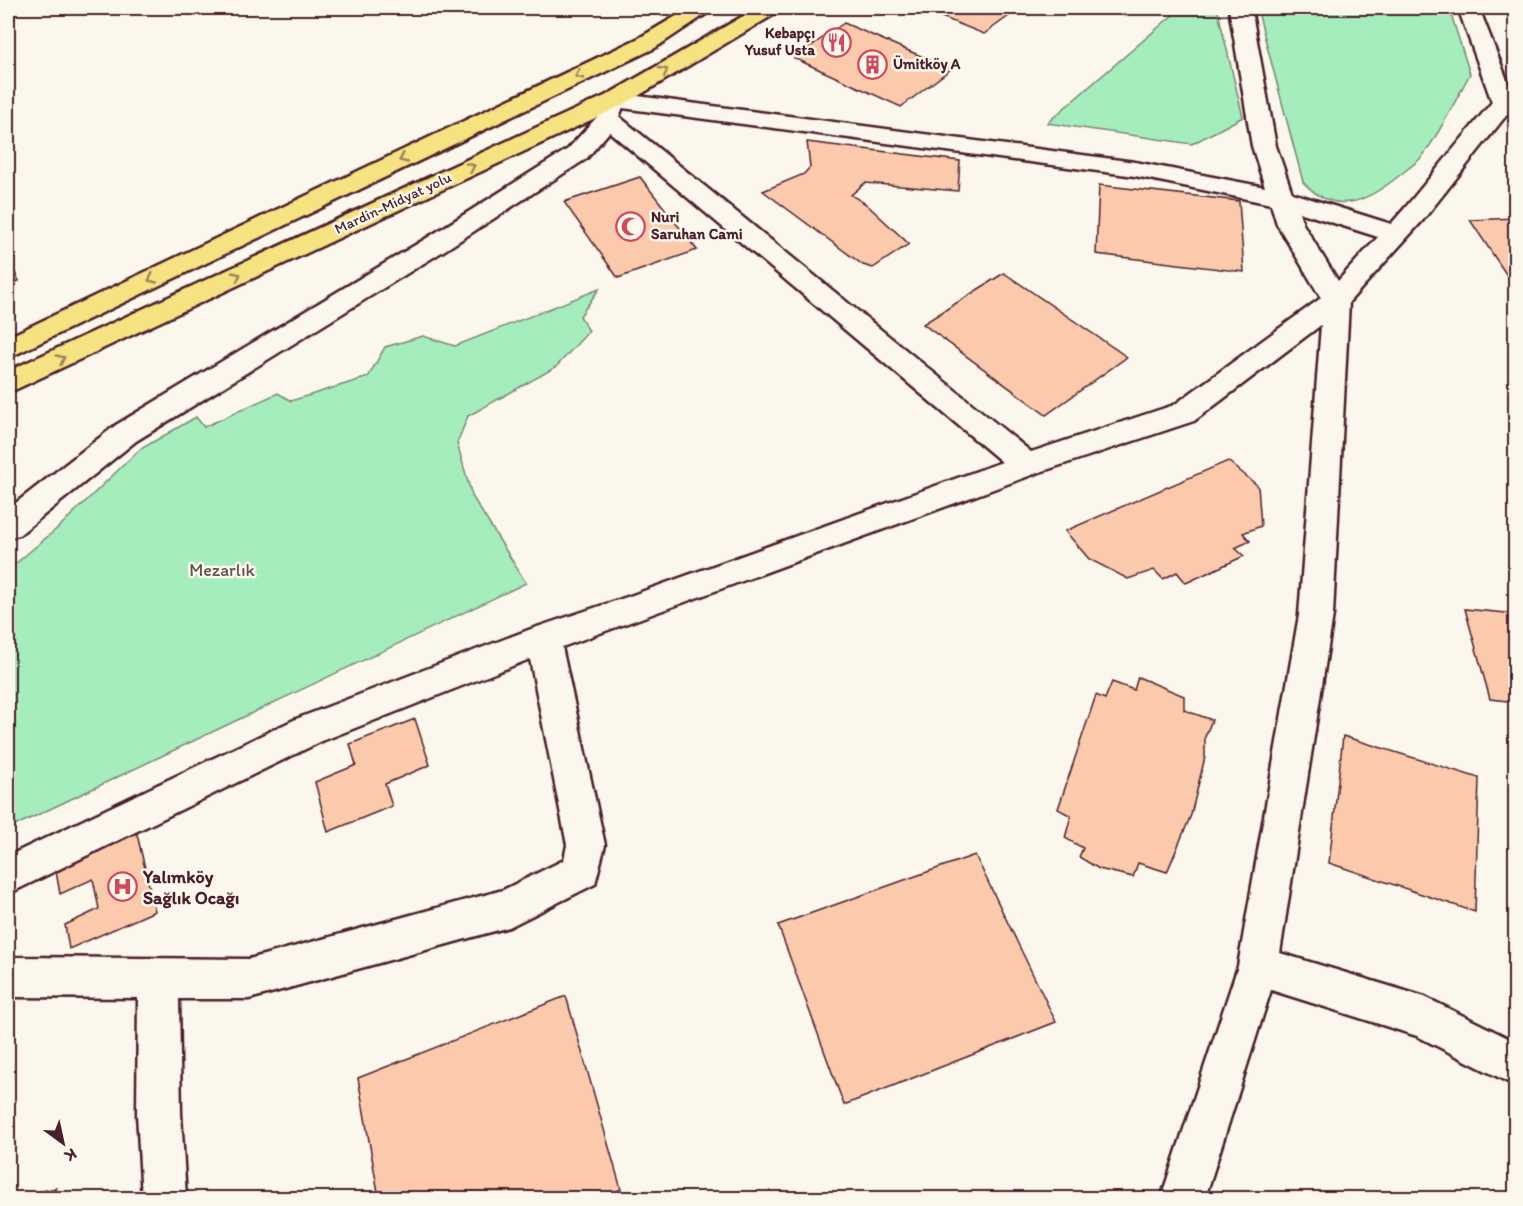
<svg xmlns="http://www.w3.org/2000/svg" width="1523" height="1206" font-family="Itim,sans-serif">
<style>
.green{fill:#a5edbc;stroke:#788674;stroke-width:1.5}
.building{fill:#fbc9ab;stroke:#4a1f2b;stroke-width:1.5}
.lines{fill:none;stroke-linecap:round;stroke-linejoin:round}
.minor-casing{stroke:#4a1f2b;stroke-width:5}
.tertiary-casing{stroke:#4a1f2b;stroke-width:5}
.trunk-casing{stroke:#4a1f2b;stroke-width:5}
.minor{fill:#fbf7ec;fill-rule:evenodd}
.tertiary{fill:#fbf7ec;fill-rule:evenodd}
.trunk{fill:#f5e382;fill-rule:evenodd}
.oneway{stroke:#a08156}
.labels{text-anchor:middle;dominant-baseline:central;stroke-width:5;stroke-linejoin:round;paint-order:stroke}
.far-poi-label{font-size:15px;font-weight:bold;fill:#4a1f2b;stroke:#fbf7ec;text-anchor:start}
.far-street-label{font-size:15px;fill:#4a1f2b;stroke:#fbf7ec}
.park-label{font-size:18px;fill:#61524f;stroke:#fbf7ec}
.poi-label{font-size:18px;font-weight:bold;fill:#4a1f2b;stroke:#fbf7ec;text-anchor:start}
</style>
<rect width="100%" height="100%" fill="#fbf7ec"/>
<filter id="ink" filterUnits="userSpaceOnUse"><feTurbulence type="fractalNoise" baseFrequency=".0167" numOctaves="2"/><feDisplacementMap in="SourceGraphic" scale="12" xChannelSelector="R" yChannelSelector="G"/><feConvolveMatrix kernelMatrix="1 2 1 2 8 2 1 2 1" color-interpolation-filters="sRGB"/></filter>
<g filter="url(#ink)">
<!-- green -->
<path class="green" d="M1181,8H1217L1243,117L1192,144L1047,123Z
M1257,8H1449L1470,74C1457,97 1437,139 1421,158C1415,164 1406,170 1400,175C1368,201 1336,218 1303,182Z
M599,289L580,316L589,331L556,367L468,416L457,443L472,496L526,583L8,829V570L60,526L139,450L196,417L204,427L278,393L291,401L368,377L385,347L423,336L455,346Z"/>
<!-- building -->
<path class="building" d="M919,8H1020L984,34Z
M844,23L951,69L901,107L794,58Z
M807,142L960,161L958,191L865,183L851,195L866,204L909,244L873,268L863,265L763,191L804,174L810,167Z
M640,177L697,250L618,278L564,202Z
M1099,185L1239,201L1244,272L1096,254Z
M1516,218V289L1470,220Z
M8,258L19,281L8,286Z
M1004,273L1127,357L1046,415L923,324Z
M1228,461L1258,486L1261,526L1243,533L1250,541L1235,548L1244,556L1186,583L1177,572L1163,579L1154,570L1128,579L1089,559L1065,531Z
M1465,609L1516,614V702L1490,699Z
M1138,677L1184,696V710L1212,720L1205,737V757L1191,815L1167,872L1138,863L1133,877L1099,869L1079,857L1083,848L1065,838L1071,816L1058,809L1096,695L1105,699L1112,682L1134,690Z
M415,719L430,765L385,784L392,806L328,832L315,782L356,765L350,744Z
M1343,736L1479,778L1475,912L1329,863Z
M136,830L155,911L69,949L65,925L99,909L93,879L60,894L55,866Z
M975,855L1056,1022L844,1105L778,925Z
M566,996L621,1189L600,1198H379L358,1078Z
M56,1188L54,1198H11Z"/>
<g class="lines">
<defs>
<path id="minor" d="M1229,8H1251L1276,146L1292,193L1391,224L1405,208L1492,102L1458,8H1479L1516,103L1423,220L1349,302L1333,615L1280,953L1425,997L1516,1042V1086L1417,1036L1271,990L1205,1198H1161L1238,966L1299,615L1321,325L1194,421L1037,473L562,647L605,845L595,884L509,927L249,999H179L181,1114L186,1198H142L137,1114L138,998L15,997L8,994V954L15,957L249,959L503,890L564,860L567,845L530,659L322,741L8,894V856L296,719L531,629L627,597L1002,462L600,124L596,119L600,114H616L1031,452L1174,405L1321,298L1277,224L1271,204L1135,176L615,107L607,105L604,100L607,95L615,93L1135,162L1265,187L1252,146ZM1299,212L1378,237L1338,281L1303,224Z"/>
<path id="tertiary" d="M615,93L623,95L626,100L616,124L586,159L445,250L136,441L19,535L8,538V509L116,425L427,238L568,149L597,117L607,95Z"/>
<path id="trunk" d="M690,8H715L655,48L8,358V337L639,38Z
M757,8H782L778,12L623,105L8,393V371L607,95Z"/>
</defs>
<!-- minor casing -->
<use href="#minor" class="minor-casing"/>
<!-- tertiary casing -->
<use href="#tertiary" class="tertiary-casing"/>
<!-- trunk casing -->
<use href="#trunk" class="trunk-casing"/>
<!-- minor -->
<use href="#minor" class="minor"/>
<!-- tertiary -->
<use href="#tertiary" class="tertiary"/>
<!-- trunk -->
<use href="#trunk" class="trunk"/>
</g>
<!-- one-way arrows -->
<defs><path id="oneway-chevron" d="M-2-3.5L2.5 0L-2 3.5" fill="none" stroke-width="1.6" stroke-linecap="round" stroke-linejoin="round" transform="scale(1.5)"/></defs>
<g class="oneway">
<use href="#oneway-chevron" transform="translate(664 71) rotate(-31)"/>
<use href="#oneway-chevron" transform="translate(579 75) rotate(155)"/>
<use href="#oneway-chevron" transform="translate(403 159) rotate(155)"/>
<use href="#oneway-chevron" transform="translate(471 167) rotate(-25)"/>
<use href="#oneway-chevron" transform="translate(237 276) rotate(-25)"/>
<use href="#oneway-chevron" transform="translate(152 279) rotate(155)"/>
<use href="#oneway-chevron" transform="translate(61 359) rotate(-25)"/>
</g>
</g>
<!-- icons -->
<defs>
<symbol id="restaurant-ring" viewBox="-11 -11 22 22"><circle r="9.5" fill="#fbf7ec" stroke="#d1495b" stroke-width="1.5"/><path d="M-5-6h1v4h1v-4h1v4h1v-4h1v5L-1.5 .5V6h-2V.5L-5-1ZM5-6V6H3V1.5H1.5Q1.5-4 5-6Z" fill="#d1495b"/></symbol>
<symbol id="building-ring" viewBox="-11 -11 22 22"><circle r="9.5" fill="#fbf7ec" stroke="#d1495b" stroke-width="1.5"/><path d="M-4-6H4V6H1V3H-1V6H-4ZM-2.5-4.3h1.7v1.8h-1.7ZM.8-4.3h1.7v1.8H.8ZM-2.5-1h1.7V.8h-1.7ZM.8-1h1.7V.8H.8Z" fill="#d1495b"/></symbol>
<symbol id="mosque-ring" viewBox="-11 -11 22 22"><circle r="9.5" fill="#fbf7ec" stroke="#d1495b" stroke-width="1.5"/><path d="M3.5-4.9A6 6 0 1 0 3.5 4.9A5 5 0 1 1 3.5-4.9Z" fill="#d1495b"/></symbol>
<symbol id="hospital-ring" viewBox="-11 -11 22 22"><circle r="9.5" fill="#fbf7ec" stroke="#d1495b" stroke-width="1.5"/><path d="M-5-5h3v3.5h4V-5h3V5h-3V1.5h-4V5h-3Z" fill="#d1495b"/></symbol>
</defs>
<g fill-rule="evenodd">
<use href="#restaurant-ring" x="820" y="26" width="33" height="33"/>
<use href="#building-ring" x="856" y="48" width="33" height="33"/>
<use href="#mosque-ring" x="614" y="210" width="33" height="33"/>
<use href="#hospital-ring" x="106" y="870" width="33" height="33"/>
</g>
<g class="labels">
<!-- far-poi labels -->
<g class="far-poi-label">
<text x="815" y="33" text-anchor="end">Kebapçı<tspan x="815" dy="17">Yusuf Usta</tspan></text>
<text x="893" y="64">Ümitköy A</text>
<text x="651" y="217">Nuri<tspan x="651" dy="17">Saruhan Cami</tspan></text>
</g>
<!-- far-street labels -->
<g class="far-street-label">
<text transform="translate(393 203) rotate(-25)">Mardin-Midyat yolu</text>
</g>
<!-- park labels -->
<g class="park-label">
<text x="222" y="570">Mezarlık</text>
</g>
<!-- poi labels -->
<g class="poi-label">
<text x="143" y="877">Yalımköy<tspan x="143" dy="21">Sağlık Ocağı</tspan></text>
</g>
</g>
<!-- margin -->
<rect width="1523" height="1206" fill="none" stroke="#fbf7ec" stroke-width="30"/>
<rect x="15" y="15" width="1493" height="1176" fill="none" stroke="#4a1f2b" stroke-width="2" filter="url(#ink)"/>
<!-- north arrow -->
<g transform="translate(63 1143) rotate(147)" stroke="#fbf7ec" stroke-width="4.5" paint-order="stroke">
<path d="M0-4.5L10 22L0 15L-10 22Z" fill="#4a1f2b"/>
<text y="-9" font-size="16" font-weight="bold" text-anchor="middle" fill="#4a1f2b">K</text>
</g>
</svg>
